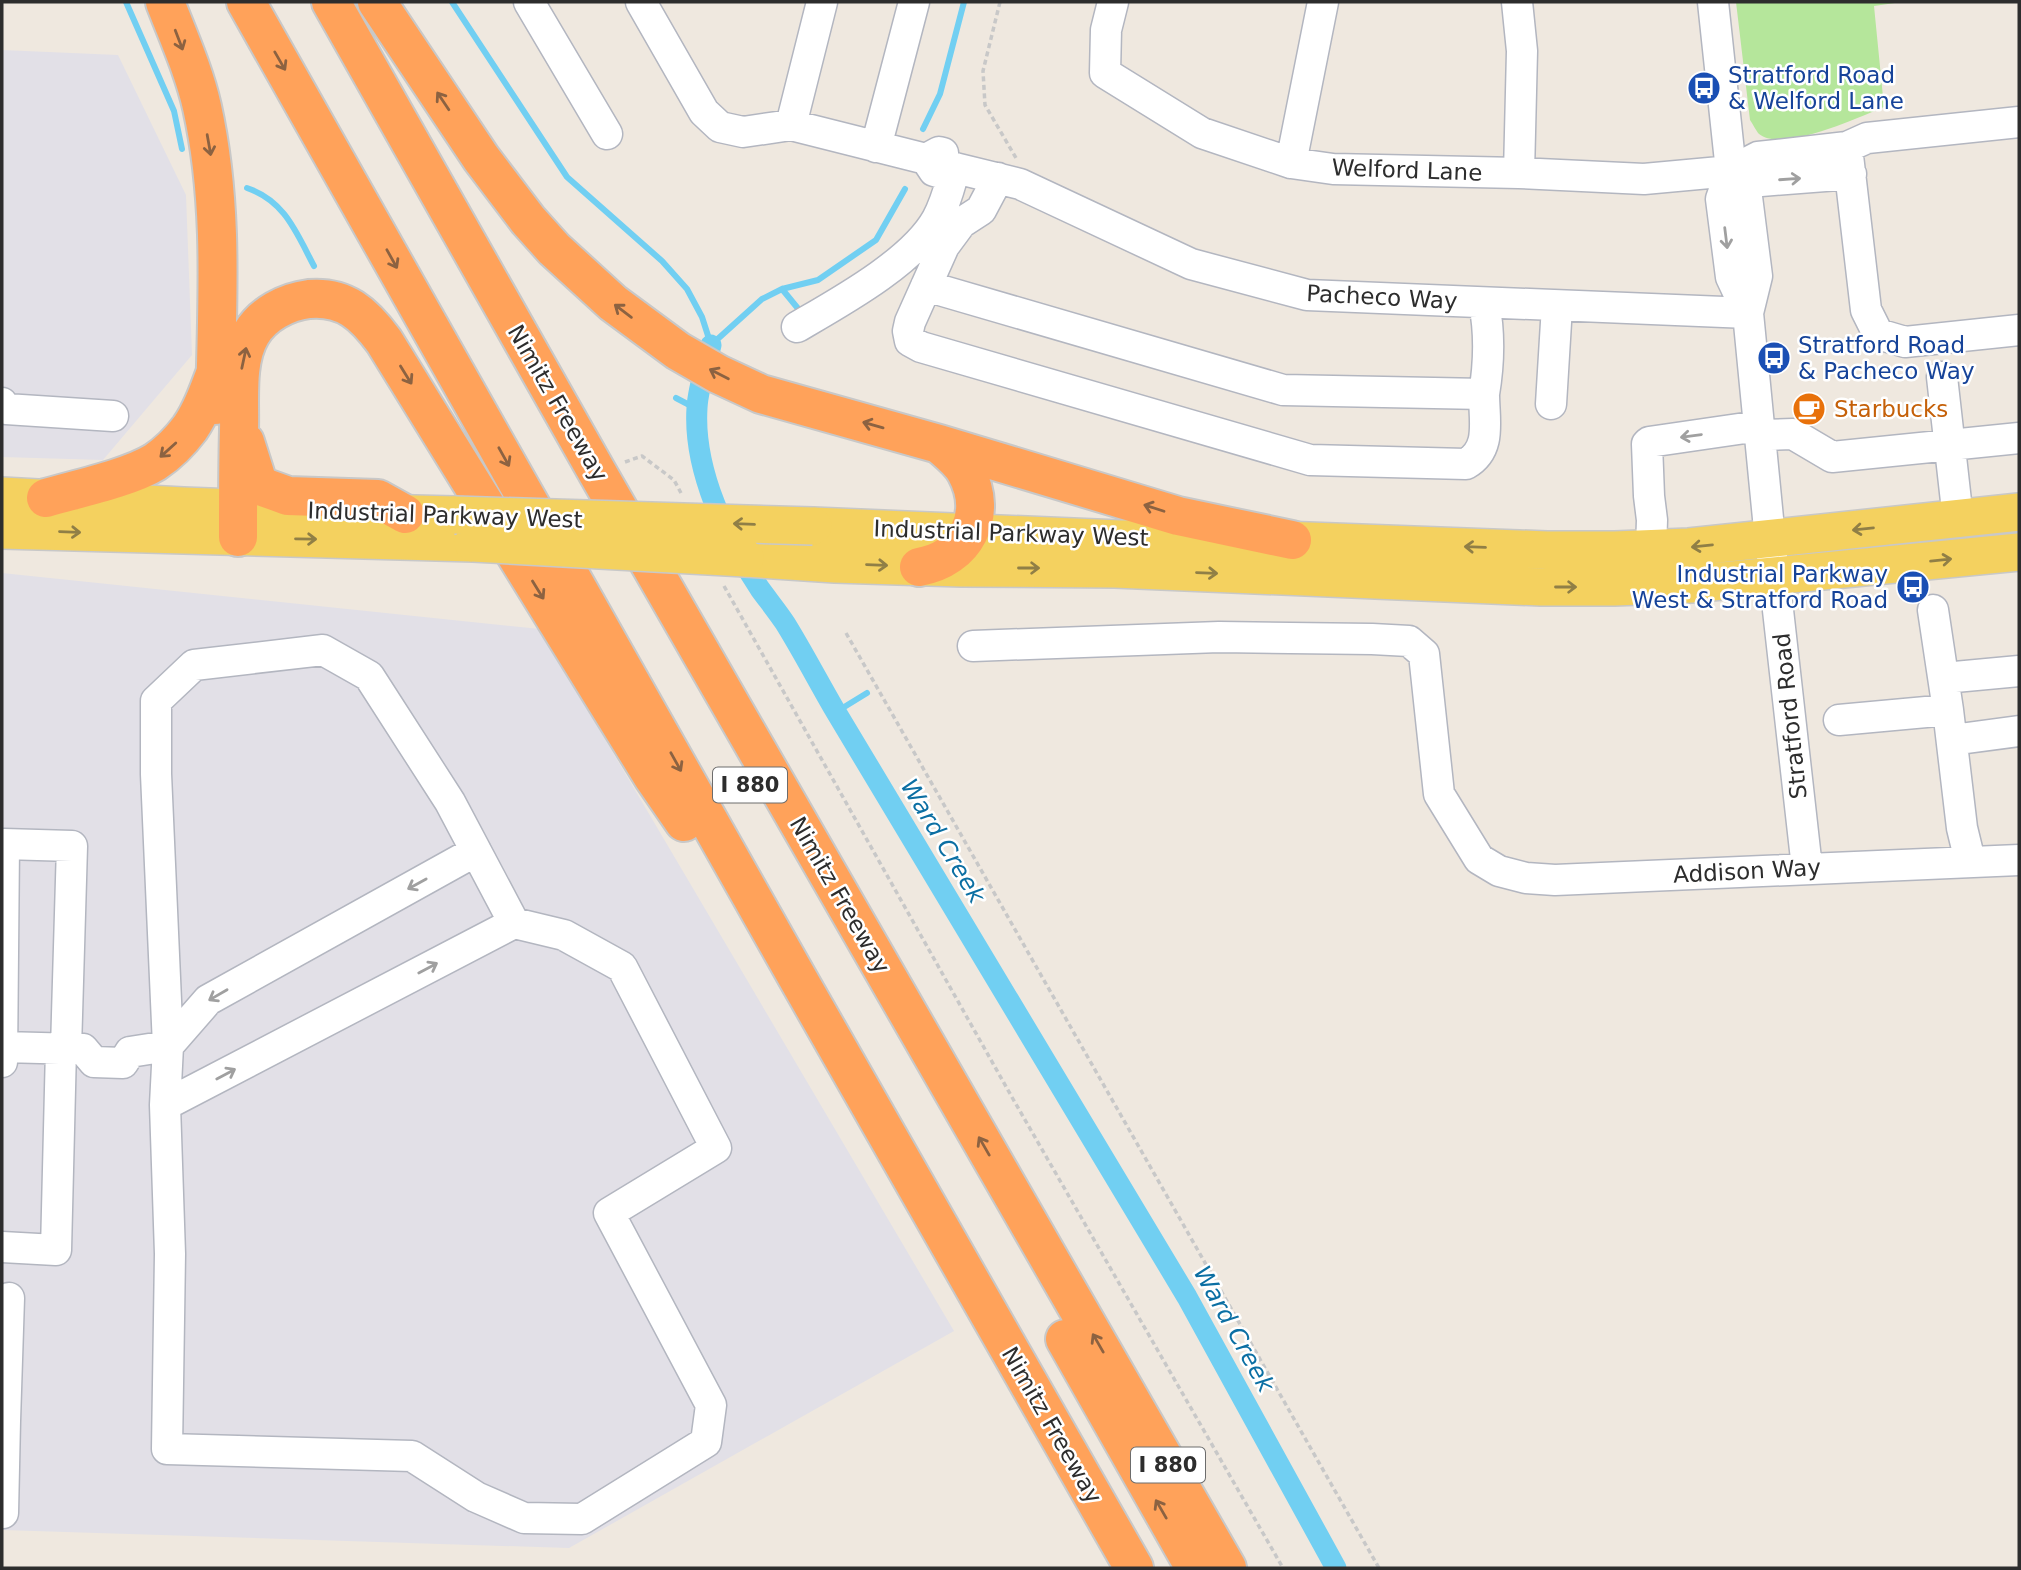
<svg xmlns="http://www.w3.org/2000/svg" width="2021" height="1570" font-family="'DejaVu Sans',sans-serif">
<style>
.industrial{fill:#e2e0e7}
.green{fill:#b5e69b}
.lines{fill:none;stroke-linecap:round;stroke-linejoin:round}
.stream{stroke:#71cff2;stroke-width:6}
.canal{stroke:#71cff2;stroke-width:21}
.minor-casing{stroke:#b3b6c0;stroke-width:33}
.major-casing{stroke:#c8c8c8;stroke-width:40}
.highway-casing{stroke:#c8c8c8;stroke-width:42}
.path{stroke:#c8c8c8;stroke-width:3.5;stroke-dasharray:5 3.5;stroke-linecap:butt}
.minor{stroke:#fff;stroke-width:30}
.major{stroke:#f4d15f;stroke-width:37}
.highway{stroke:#ffa25a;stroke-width:38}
.major-bridge-casing{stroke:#c8c8c8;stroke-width:40;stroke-linecap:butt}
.major-bridge{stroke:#f4d15f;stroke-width:37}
.oneway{stroke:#8c6241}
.oneway2{stroke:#a0a0a0}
.oneway3{stroke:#907f46}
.labels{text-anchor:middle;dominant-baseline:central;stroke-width:5;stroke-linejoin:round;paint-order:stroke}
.shield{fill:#fff;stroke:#6c6c6c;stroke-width:2}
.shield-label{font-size:21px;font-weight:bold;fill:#2d2d2d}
.transit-label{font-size:23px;fill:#164399;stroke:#fff;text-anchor:start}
.street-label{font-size:23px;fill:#2d2d2d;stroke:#fff}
.food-label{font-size:23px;fill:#c56008;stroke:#fff;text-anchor:start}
.water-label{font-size:24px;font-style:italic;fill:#0b6fa3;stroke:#fff}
</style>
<rect width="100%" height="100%" fill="#efe8df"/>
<!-- industrial -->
<path class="industrial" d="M2,50L118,55L186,195L192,355L103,460L2,457Z
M2,573L540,629L954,1331L569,1548L2,1530Z"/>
<!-- green -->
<path class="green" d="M1736,2H1902L1874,6L1884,107C1859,117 1783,153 1759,134C1756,131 1753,124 1750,120Z"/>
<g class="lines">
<!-- stream -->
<path class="stream" d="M126,2L174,111L182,149
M452,2L567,177L662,261L687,289L702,317L711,345L762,299L782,289L818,280L876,240L905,189
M923,129L940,94L964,2
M247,188C285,201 296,232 314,266
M782,289L800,311
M676,398L697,409
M836,712L867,693"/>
<!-- canal -->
<path class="canal" d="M711,345C706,366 698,387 697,408C693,470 726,538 760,589C768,600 777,611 785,623C803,652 819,683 836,712L1187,1297L1336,1568"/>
<defs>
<path id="minor" d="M529,2L607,134
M641,2L704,112L720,127L743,132L791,125L926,159L939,152L943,153
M1113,2L1106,30L1105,73L1202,133L1291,163L1333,169L1519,173L1644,179L1731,171L1761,181L1851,174
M1517,2L1522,51L1519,173
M1713,2L1731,171L1747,197L1757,276L1748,313L1770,539L1807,868
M791,125L822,2
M876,147L914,2
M1847,147L1866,310L1878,334L1905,342L2019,330
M926,159L934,171L944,174L955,168L1020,184L1191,264L1307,295L1748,313
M1291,163L1323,2
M1731,171L1758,157L1847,147L1867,138L2019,122
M1731,171L1721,199L1731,277L1748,313
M926,286L1283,390L1484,394C1484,421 1492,449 1466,464L1310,460L921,347L910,341L908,331L910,322L944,246L961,223L981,210L998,178
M797,327C840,302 913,262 937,219C946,203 950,185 955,168
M1942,377L1958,519
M1484,394C1489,364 1490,333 1484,303
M2,403L6,409L113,416
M1551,404L1557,306
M1760,435L1793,434L1832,457L2019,438
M1651,548L1652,520L1649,496L1647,444L1649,442L1759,426
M1933,610L1948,710
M973,646L1219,637L1372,639L1409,641L1424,654L1439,794L1479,859L1499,871L1526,878L1555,880L2019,860
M323,650L369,676L450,802L514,923L564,935L622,967L716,1148L609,1213L711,1405L706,1442L582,1519L524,1518L476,1497L412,1456L167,1449L170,1254L165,1105L168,1046L156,774V701L194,665Z
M1944,678L2019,671
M1839,720L1948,710L1962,828L1970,861
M1952,740L2019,731
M2,1047L79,1049
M83,1049L94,1062L123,1063L130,1052
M130,1052L168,1046L208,1000L476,851
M2,1062L4,844L72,846L66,1049
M165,1105L514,923
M2,1247L56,1250L61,1049
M2,1421H5L9,1298
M3,1513L5,1421"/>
<path id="major" d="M2,496L183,506L317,511
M375,513L455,515
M813,526L1120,539H1257L1547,550H1615L1689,547L2019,512
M2,530L473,543
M745,558L835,564L961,568L1115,569L1541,587H1614L1691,584L2019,552"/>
<path id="highway" d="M165,2C178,36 194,71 202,107C224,207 217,304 215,405
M246,2L797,977L1134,1568
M331,2L597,472L1227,1568
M377,2L481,158L528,220L554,249L613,303L678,351L718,374L761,394L939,444L1178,516L1292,540
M245,442L257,480L263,487L288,496L378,499L405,514
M46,498C77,489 129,478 155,462C167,454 181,440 190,428C201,412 208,393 215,374
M238,537C238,501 238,466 239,430C240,400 235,361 251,334C263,314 286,302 309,299C345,296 364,314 384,341L653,777L684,822
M919,567C966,559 989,515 966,472C960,461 948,452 939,444
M1065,1339L1195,1568"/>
</defs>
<!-- minor casing -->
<use href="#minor" class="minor-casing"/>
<!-- major casing -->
<use href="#major" class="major-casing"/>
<!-- highway casing -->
<use href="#highway" class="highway-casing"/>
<!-- path -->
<path class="path" d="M1000,2L983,71L985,105L1016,158
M625,462L642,456L674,480L681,493
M724,586L1013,1099L1283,1568
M846,633L1379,1568"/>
<!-- minor -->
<use href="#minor" class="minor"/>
<!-- major -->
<use href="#major" class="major"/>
<!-- highway -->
<use href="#highway" class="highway"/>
<defs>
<path id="major-bridge" d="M455,515L813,526
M473,543L745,558"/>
</defs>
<!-- major-bridge casing -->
<use href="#major-bridge" class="major-bridge-casing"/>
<!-- major-bridge -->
<use href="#major-bridge" class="major-bridge"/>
</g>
<!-- one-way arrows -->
<defs><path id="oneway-shaft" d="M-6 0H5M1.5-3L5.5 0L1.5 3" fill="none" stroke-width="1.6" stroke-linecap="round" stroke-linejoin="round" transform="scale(1.75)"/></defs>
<g class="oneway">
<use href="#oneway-shaft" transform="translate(179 40) rotate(69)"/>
<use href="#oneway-shaft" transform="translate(280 61) rotate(60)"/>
<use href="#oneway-shaft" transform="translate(443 101) rotate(-124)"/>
<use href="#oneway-shaft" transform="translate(209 145) rotate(80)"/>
<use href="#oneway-shaft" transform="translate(392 259) rotate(61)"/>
<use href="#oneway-shaft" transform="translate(623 311) rotate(-143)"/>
<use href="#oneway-shaft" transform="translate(244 358) rotate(-78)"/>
<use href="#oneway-shaft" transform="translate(719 374) rotate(-153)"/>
<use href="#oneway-shaft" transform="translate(406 375) rotate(58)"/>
<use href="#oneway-shaft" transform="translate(873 425) rotate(-164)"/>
<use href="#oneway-shaft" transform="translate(168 450) rotate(138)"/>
<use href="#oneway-shaft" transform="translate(504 457) rotate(61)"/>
<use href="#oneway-shaft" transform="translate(1154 508) rotate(-162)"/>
<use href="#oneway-shaft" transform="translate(538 590) rotate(58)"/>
<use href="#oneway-shaft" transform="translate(676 762) rotate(61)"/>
<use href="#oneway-shaft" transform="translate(984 1146) rotate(-120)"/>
<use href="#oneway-shaft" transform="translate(1098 1343) rotate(-120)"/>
<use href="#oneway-shaft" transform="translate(1161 1509) rotate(-120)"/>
</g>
<g class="oneway2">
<use href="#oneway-shaft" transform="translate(1790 179) rotate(-4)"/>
<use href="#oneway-shaft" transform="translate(1726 238) rotate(83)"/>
<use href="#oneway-shaft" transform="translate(1691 436) rotate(172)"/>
<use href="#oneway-shaft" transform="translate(417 884) rotate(151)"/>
<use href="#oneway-shaft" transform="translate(428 968) rotate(-28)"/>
<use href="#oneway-shaft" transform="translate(218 995) rotate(150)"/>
<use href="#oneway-shaft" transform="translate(226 1074) rotate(-28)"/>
</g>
<g class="oneway3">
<use href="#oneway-shaft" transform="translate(744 524) rotate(-178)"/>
<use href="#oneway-shaft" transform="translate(1863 529) rotate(174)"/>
<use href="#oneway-shaft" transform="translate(70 532) rotate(2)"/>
<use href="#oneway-shaft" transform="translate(306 539) rotate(1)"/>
<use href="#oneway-shaft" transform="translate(1702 546) rotate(174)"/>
<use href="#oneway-shaft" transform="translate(1475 547) rotate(-178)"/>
<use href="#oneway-shaft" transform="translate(1941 560) rotate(-6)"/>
<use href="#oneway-shaft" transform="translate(877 565) rotate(2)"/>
<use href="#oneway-shaft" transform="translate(1029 568)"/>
<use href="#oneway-shaft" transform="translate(1207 573) rotate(2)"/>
<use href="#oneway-shaft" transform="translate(1566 587)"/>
</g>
<!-- icons -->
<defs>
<symbol id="bus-disc" viewBox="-11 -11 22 22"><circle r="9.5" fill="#1a4fb4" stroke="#fff"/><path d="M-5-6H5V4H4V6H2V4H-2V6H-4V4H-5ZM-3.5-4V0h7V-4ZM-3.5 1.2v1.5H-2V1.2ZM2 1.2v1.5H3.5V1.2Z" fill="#fff"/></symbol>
<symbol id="cafe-disc" viewBox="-11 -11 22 22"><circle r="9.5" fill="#e8710a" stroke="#fff"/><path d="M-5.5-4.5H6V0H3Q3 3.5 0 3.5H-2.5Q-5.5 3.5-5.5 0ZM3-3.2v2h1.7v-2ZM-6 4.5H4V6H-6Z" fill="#fff"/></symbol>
</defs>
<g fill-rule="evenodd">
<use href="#bus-disc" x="1685" y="69" width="38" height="38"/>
<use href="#bus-disc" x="1755" y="339" width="38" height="38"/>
<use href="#cafe-disc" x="1790" y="390" width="38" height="38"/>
<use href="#bus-disc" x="1894" y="568" width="38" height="38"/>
</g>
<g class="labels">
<!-- shield labels -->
<g class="shield">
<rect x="713" y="767.5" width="74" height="35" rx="5"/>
<rect x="1131" y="1447.5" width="74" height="35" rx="5"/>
</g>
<g class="shield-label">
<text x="750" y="785">I 880</text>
<text x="1168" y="1465">I 880</text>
</g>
<!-- transit labels -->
<g class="transit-label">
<text x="1728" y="75">Stratford Road<tspan x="1728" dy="26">&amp; Welford Lane</tspan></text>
<text x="1798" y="345">Stratford Road<tspan x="1798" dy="26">&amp; Pacheco Way</tspan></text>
<text x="1888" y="574" text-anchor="end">Industrial Parkway<tspan x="1888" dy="26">West &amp; Stratford Road</tspan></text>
</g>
<!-- street labels -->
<g class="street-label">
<text transform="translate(1407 170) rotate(2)">Welford Lane</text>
<text transform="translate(1382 297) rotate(3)">Pacheco Way</text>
<text transform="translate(558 403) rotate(60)">Nimitz Freeway</text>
<text transform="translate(445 515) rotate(2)">Industrial Parkway West</text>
<text transform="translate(1011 533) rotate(2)">Industrial Parkway West</text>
<text transform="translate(1790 716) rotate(-96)">Stratford Road</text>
<text transform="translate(1747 871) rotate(-3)">Addison Way</text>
<text transform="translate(840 895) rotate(60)">Nimitz Freeway</text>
<text transform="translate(1052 1425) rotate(60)">Nimitz Freeway</text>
</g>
<!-- food labels -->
<g class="food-label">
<text x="1834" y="409">Starbucks</text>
</g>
<!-- water labels -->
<g class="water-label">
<text transform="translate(943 841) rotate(59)">Ward Creek</text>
<text transform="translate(1234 1329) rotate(61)">Ward Creek</text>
</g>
</g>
<!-- border -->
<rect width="2021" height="1570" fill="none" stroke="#2d2d2d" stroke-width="7"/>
</svg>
